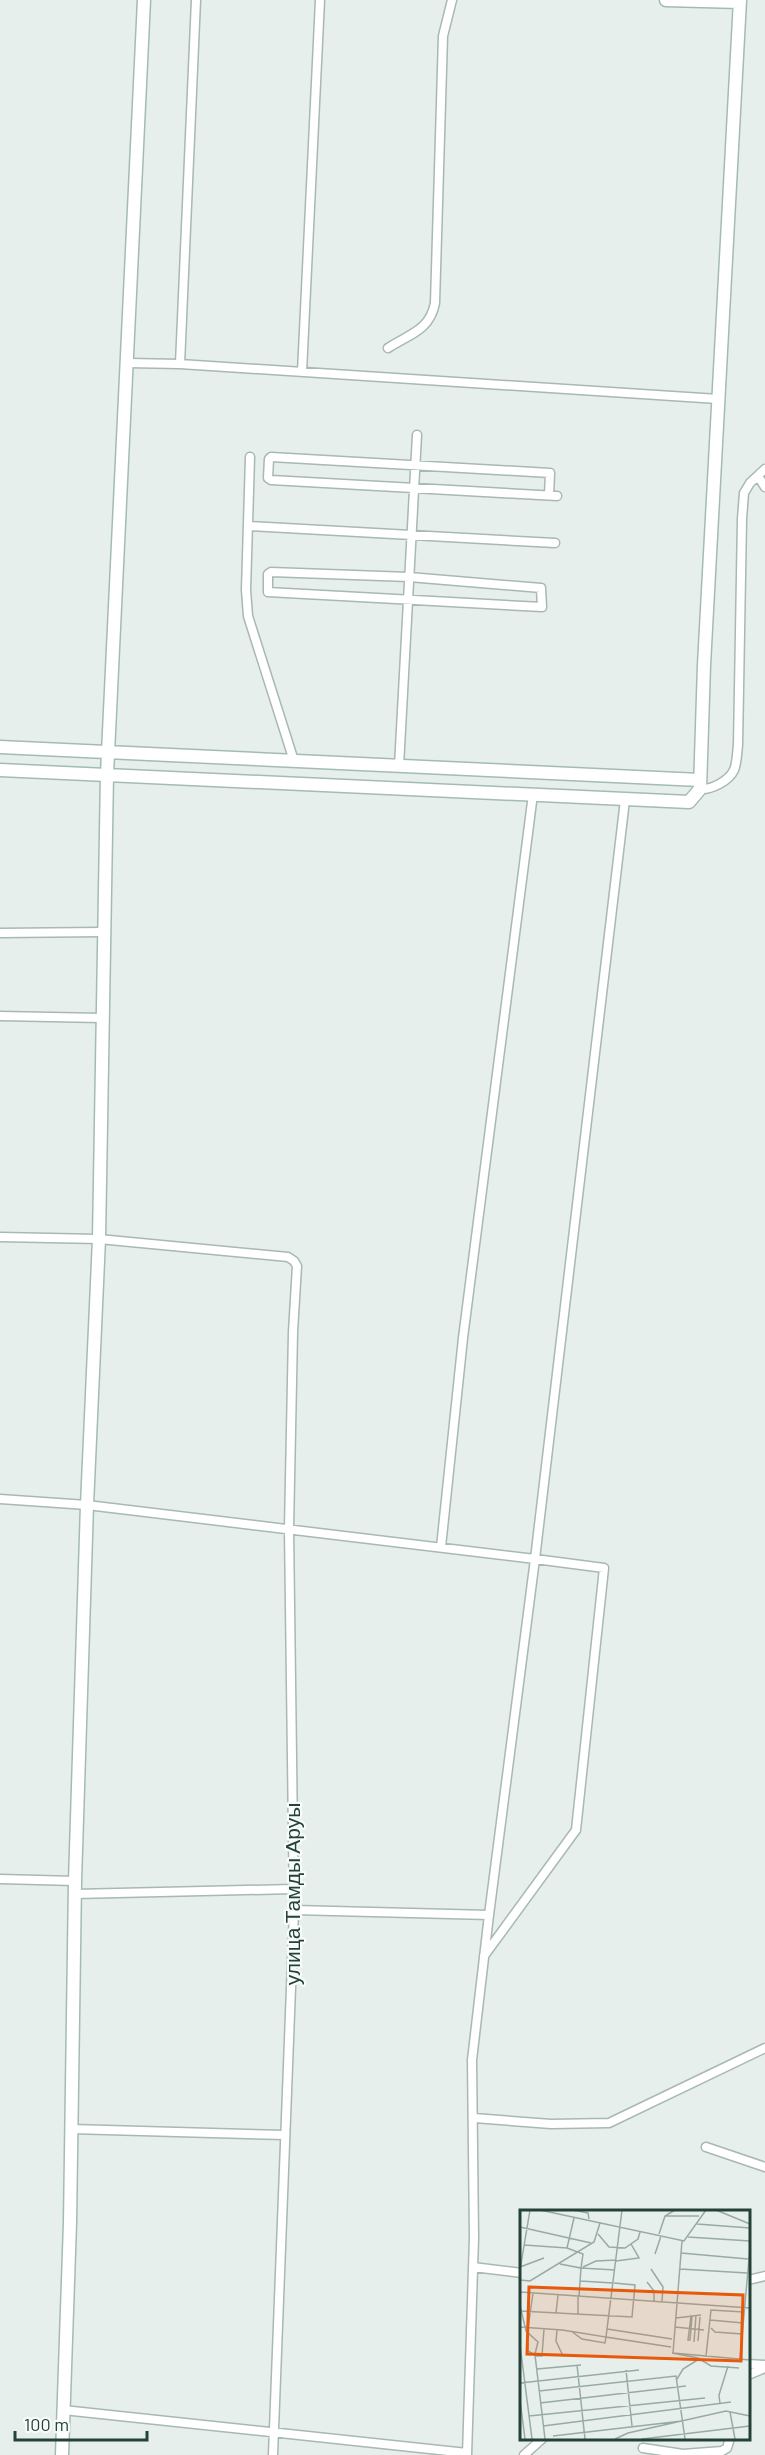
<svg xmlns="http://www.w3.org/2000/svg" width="765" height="2455" font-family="Barlow,sans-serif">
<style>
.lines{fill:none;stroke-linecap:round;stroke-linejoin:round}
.street-casing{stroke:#a8b8b2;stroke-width:11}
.secondary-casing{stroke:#a4bbb3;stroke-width:15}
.street{stroke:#fff;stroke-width:8}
.secondary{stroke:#fff;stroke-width:12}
.labels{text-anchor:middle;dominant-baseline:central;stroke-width:4.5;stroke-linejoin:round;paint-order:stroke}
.street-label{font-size:21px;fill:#24423a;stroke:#f7fbf9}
.inset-road{fill:none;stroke:#98aaa4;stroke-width:1.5}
.view{fill:#e8590c;fill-opacity:0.15;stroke:#e8590c;stroke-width:3}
.inset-edge{fill:none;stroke:#24423a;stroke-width:3}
</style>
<rect width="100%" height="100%" fill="#e6efeb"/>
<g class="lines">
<defs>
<path id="street" d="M196,0L180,364L718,399
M388,348C410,334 430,330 435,303L443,36L452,0
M128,363L180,364
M302,372L320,0
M250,457L246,590L248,616L294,761
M758,476L765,487
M549,495L550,473L271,457L269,459L268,478L271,480L557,496
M248,526L555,543
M271,572L409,577L541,588L542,607L268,592V574Z
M399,766L417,435
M700,789C711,790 729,781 734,770C737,763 737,753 738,745L742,519L744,493L750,483L765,469
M0,933L103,932
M0,1016L102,1018
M0,1237L99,1239L288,1257L294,1261L297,1266L293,1332L289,1529L294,1910L273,2455
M0,1499L87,1505L535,1559L625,800
M441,1547L463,1338L533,794
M0,1879L75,1881
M75,1894L293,1889
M294,1910L489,1915
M474,2118L551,2124L609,2123L765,2048
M71,2129L285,2135
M706,2147L765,2167
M473,2267L522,2273
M748,2280L765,2276
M748,2364L765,2365
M748,2375L765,2368
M63,2410L467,2453
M643,2448L683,2454L722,2451L727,2448L730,2438
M467,2455L474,2238L472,2060L489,1915L535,1559L604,1568L576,1830L484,1956
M524,2455L543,2438"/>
<path id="secondary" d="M666,0L740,2
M0,747L700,780
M0,770L689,802L700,789L704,665L740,0
M62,2455L70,2223L75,1881L87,1505L99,1239L107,774L144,0"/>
</defs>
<!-- street casing -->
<use href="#street" class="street-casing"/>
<!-- secondary casing -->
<use href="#secondary" class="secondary-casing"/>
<!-- street -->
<use href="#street" class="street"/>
<!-- secondary -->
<use href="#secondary" class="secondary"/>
</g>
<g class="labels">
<!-- street labels -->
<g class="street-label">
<text transform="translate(291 1894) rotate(-90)">улица Тамды Аруы</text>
</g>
</g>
<!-- overview -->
<g transform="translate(520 2210)">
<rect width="230" height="230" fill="#e6efeb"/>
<path class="inset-road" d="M20,0L164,31L186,0M53,0L68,3L69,9M102,0L86,127L151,137M196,0L230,14M145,6H179M177,14L230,18M0,17L71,33M78,24L89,37L105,38L118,29L120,22M139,24L145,6L155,0M168,27L230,31M4,35L47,38L54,8M161,43L228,49M135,44L141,26M96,51L119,48L111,34M40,54L61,58L63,44L47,38M0,57L24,48M63,57L76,51L96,50M131,59L143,77L142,91M160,59L227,63M0,60L10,0M0,70L10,71L74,32L80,13M60,71L93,73M127,72L134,81V91M0,82L230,98M59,86L61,58L95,60M0,95L6,121L18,132L15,144M0,101L112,107L115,75L94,73M36,103L38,85M58,105V86M171,106L172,107L170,130H168ZM156,108L181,105M190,110L223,113M0,117L42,120L55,122L86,127L85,133L62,129L51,121M155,117L184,120M8,118L13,83M191,118L195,122L222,124M87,119L152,129M37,120L36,131L43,146M178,131L180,107M174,132L176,105M8,133V141L15,145L25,229M0,135L12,229M152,143L178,148L191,156L219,158M153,143L162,31M153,143L230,150M15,146H22L24,119M186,146L191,100L224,102M220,149L230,38M57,155L65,229M17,159L61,155M106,160L112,216M157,169L163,159L179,149M0,173L119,160M19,181L156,166L165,229M0,190L5,229M20,193L166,176M200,194L199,185L208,156M210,202L215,229M9,206L185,188M23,216L211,192M33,226L162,211M95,229L108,223L206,201L230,206M122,229L230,216"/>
<path class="view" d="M9,77L223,85L221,151L7,144Z"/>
<rect width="230" height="230" class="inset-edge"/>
</g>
<!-- scale -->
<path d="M15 2431v9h132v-9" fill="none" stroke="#24423a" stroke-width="3"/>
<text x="24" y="2431" font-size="18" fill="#24423a" stroke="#f7fbf9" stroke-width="4.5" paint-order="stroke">100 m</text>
</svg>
